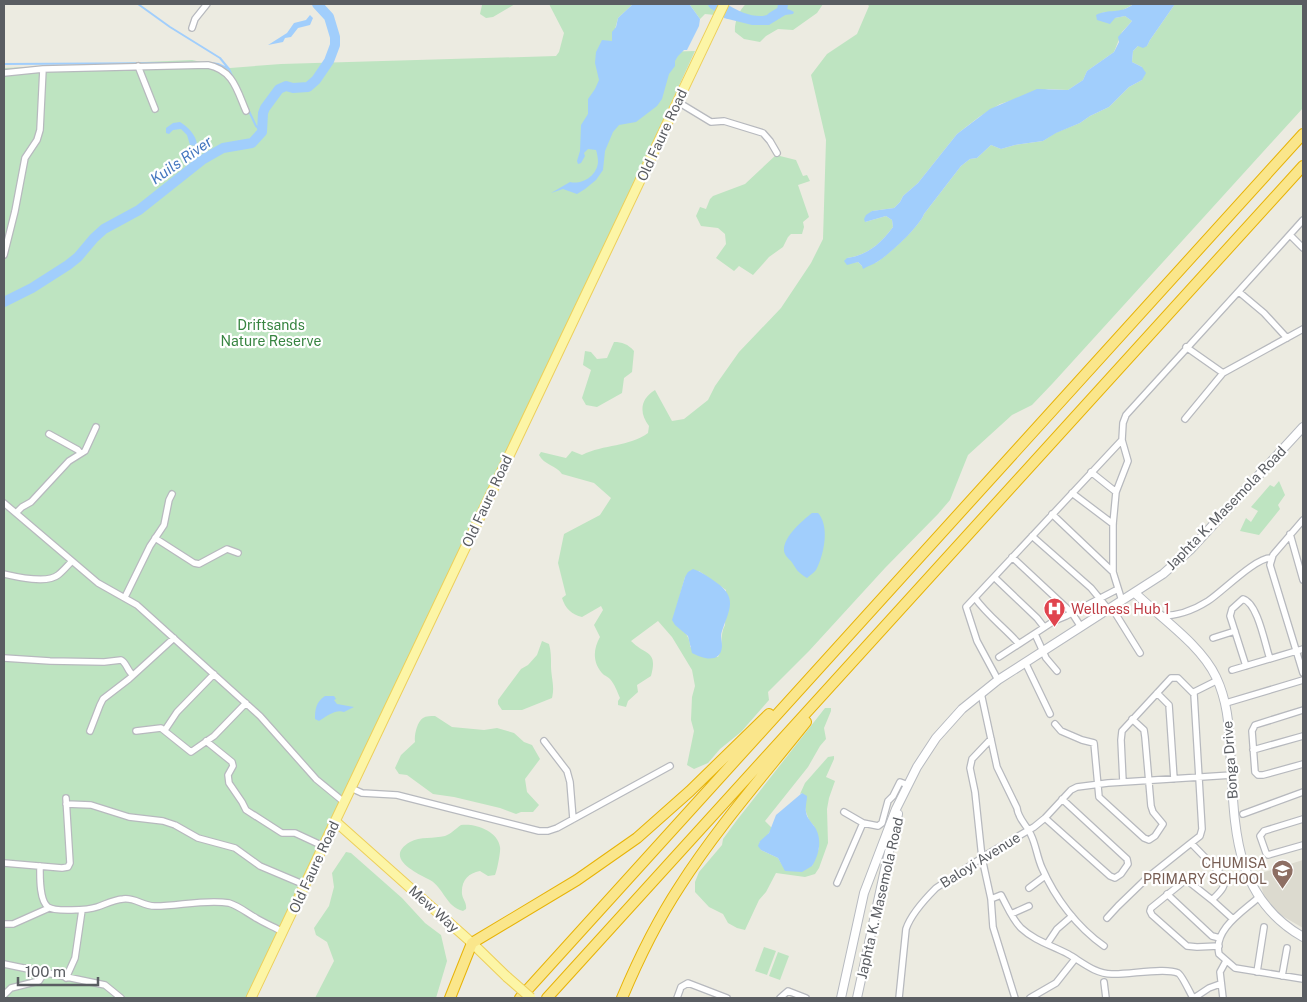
<svg xmlns="http://www.w3.org/2000/svg" width="1307" height="1002" font-family="'Public Sans',sans-serif">
<style>
.education{fill:#dcdacf}
.green{fill:#bee4c1;fill-rule:evenodd}
.water{fill:#a1cefc}
.lines{fill:none;stroke-linecap:round;stroke-linejoin:round}
.stream{stroke:#a1cefc;stroke-width:2}
.river{stroke:#a1cefc;stroke-width:10}
.street-casing{stroke:#b7b9be;stroke-width:8}
.secondary-casing{stroke:#b7bac0;stroke-width:10}
.primary-casing{stroke:#edcf5a;stroke-width:11}
.highway-casing{stroke:#e7b307;stroke-width:12}
.street{stroke:#fff;stroke-width:5.5}
.secondary{stroke:#fff;stroke-width:8}
.primary{stroke:#fcf5a6;stroke-width:9}
.highway{stroke:#fae68b;stroke-width:10}
.primary-bridge-casing{stroke:#edcf5a;stroke-width:11;stroke-linecap:butt}
.primary-bridge{stroke:#fcf5a6;stroke-width:9}
.labels{text-anchor:middle;dominant-baseline:central;stroke-width:4.5;stroke-linejoin:round;paint-order:stroke}
.street-label{font-size:14px;fill:#5a5d62;stroke:#fff}
.park-label{font-size:14px;fill:#378441;stroke:#fff}
.health-label{font-size:14px;fill:#be3a42;stroke:#fff;text-anchor:start}
.education-label{font-size:14px;fill:#785e54;stroke:#fff;text-anchor:end}
.water-label{font-size:15px;font-style:italic;fill:#4577bf;stroke:#fff}
</style>
<rect width="100%" height="100%" fill="#ecebe1"/>
<!-- education -->
<path class="education" d="M1303,860V928L1267,907L1258,874Z"/>
<!-- green -->
<path class="green" d="M483,4H515L493,17L486,18L480,14L482,5Z
M549,4H633L618,18L612,41L596,54L695,51L520,431L250,998H4V68L192,60L230,68L281,64L556,56L559,52L564,33Z
M686,4H720L715,15L705,14L700,19L690,5Z
M746,4H823L817,13L793,30L778,29L766,36L760,42L744,39L735,32C734,23 739,10 746,4Z
M867,4H1134L1119,12H1102L1115,18L1125,16L1132,21L1122,32L1114,52L1087,71L1083,80L1068,90L1048,89L1000,104L979,117L957,134L918,183L903,196L900,202L894,208L872,211L865,222L886,216L892,220L893,227C880,244 868,255 847,258L851,263L858,262L862,266C867,265 873,264 877,262C889,254 920,226 924,214L961,166L970,159L977,158L991,145L1001,149L1015,145L1043,141L1055,133L1080,123L1090,116L1109,107L1129,87L1142,80V67L1132,62L1133,51L1138,46H1147L1150,40L1175,4H1303V108L1053,383L1032,405L1012,415L968,455L950,500L938,514L885,568L809,651L768,692L769,700L741,732L720,749L708,763L694,769L687,765L694,731L691,720L692,697L695,686L692,670L672,637L658,621L631,641C646,656 658,650 651,676L637,685L638,692L628,701L626,707L618,705V701L620,698C617,691 615,685 610,679C608,677 606,676 604,675C592,664 593,649 600,637L594,625L603,610L601,606L582,617C572,615 565,608 562,598L566,595L558,563L564,534L600,515L611,498L594,483L562,474C556,465 544,465 539,455L541,452L566,458L572,451L582,455C604,444 629,447 648,433L649,426C639,413 640,399 655,390L672,421L684,419L708,400L715,386L739,352L781,308L811,263L823,239L826,140L811,75L827,54L857,34L869,6ZM699,571L726,590L725,625C719,636 724,647 718,657L690,647C691,635 680,628 673,620L685,577Z
M776,155L796,160L803,176L807,175L810,181L798,185L809,217L803,222L804,227L802,234H791L788,237L783,247L769,257L753,275L739,266L734,271L716,258L726,244L725,234L718,228L701,226L696,216L700,207L706,209L710,199L713,196L745,184Z
M614,342C622,342 628,344 634,351L632,372L624,378L622,393L597,407L586,405L582,398L591,370L583,365L585,351L591,352L597,359L607,358Z
M1279,481L1285,495L1278,505L1280,509L1259,535L1240,531L1246,518L1251,522L1258,511L1251,507L1270,485L1274,487Z
M542,641L549,644C551,651 551,657 551,665C551,678 555,685 552,698L522,710H502L498,704V700L521,669L528,665L537,655Z
M825,708H831V711L824,728L826,739L820,746L808,767L765,821L772,828L767,836L759,843L761,850L778,858L784,868L812,866L819,848L814,826L809,820L806,812L802,793L800,794L805,783L828,757L834,756V759L826,777L835,781L829,798L827,809L828,843L819,868L815,874L805,877L776,873L766,892L759,900L745,930L737,928L728,923L723,914L709,907L695,892V882L699,872L722,845L723,839L737,820Z
M435,716L452,727L484,730L497,728L514,733L524,742L532,745L540,759L525,779L527,792L539,805L533,812H521L516,814L500,808L454,797L433,794L407,775L399,774L395,768L401,755L415,742C414,735 417,722 423,718C426,716 431,716 435,716Z
M461,825C475,823 498,831 500,847C501,851 497,871 495,875L488,876L480,871C468,873 461,881 462,894C463,900 467,903 466,909L463,911C446,907 444,888 430,880C417,873 383,858 410,842C420,836 434,839 445,836C451,834 455,829 461,825Z
M346,852L351,853L402,898L425,923L441,935L447,961L436,998H315L334,961L327,942L316,935L314,928L329,906L334,887L332,873Z
M764,947L776,951L767,975L755,971Z
M778,952L789,956L780,980L769,976Z"/>
<!-- water -->
<path class="water" d="M633,4L690,5L700,19L699,26L687,50H684L678,56L675,61V66L669,74L662,99L657,106L636,122L619,125L613,132L605,151L603,170L596,180L585,189L577,194L563,189L551,193L570,182C582,185 597,176 598,162C598,158 597,153 596,150L588,149L584,153L585,156L581,163L578,164L577,161L580,151L581,125L588,114V99L595,89L599,80L595,63L596,52L602,40L612,41V32L616,27L618,18Z
M1134,4H1175L1150,40L1147,46L1143,48L1138,46L1133,51L1132,62L1142,67L1146,73L1142,80L1129,87L1109,107L1090,116L1080,123L1056,133L1043,141L1015,145L1001,149L991,145L977,158L970,159L961,166L924,214C920,226 889,255 877,262C872,265 868,266 863,269L862,266L858,262L847,265L844,261L847,258C868,255 880,244 893,227L892,220L886,216L865,222L864,219L866,215L872,211L894,208L900,202L903,196L918,183L957,134L990,109L1037,89L1068,90L1083,80L1087,71L1114,52L1119,42L1118,37L1132,21L1125,16L1115,18L1110,24L1097,20L1096,15C1110,8 1118,15 1134,4Z
M728,5C738,11 751,17 763,16C774,14 783,4 794,12L793,14L785,15L769,25H752L724,18L723,16Z
M310,15L313,18L310,25L298,28L291,37L285,38L283,42L268,45L287,33L294,23L306,20Z
M180,122C188,127 196,135 197,144L195,146L190,145L187,135L181,129L173,130L169,134L166,133V128L173,123Z
M812,513H818C830,526 824,555 816,570C814,573 810,575 807,578C797,572 797,570 791,561C788,558 785,556 784,551C783,537 802,521 812,513Z
M693,569C702,572 709,577 717,583C738,598 729,610 722,631C720,636 722,641 722,646C721,664 703,659 692,653L688,636L675,625L672,620L685,577L688,572Z
M325,696H334L336,699L334,700L337,704L354,707L344,712C335,709 326,717 319,721L315,719C315,709 316,702 325,696Z
M802,793L807,796C807,801 805,807 806,812C807,819 812,822 816,829C822,841 819,855 812,866L802,872L785,871L778,858L761,850L758,846L760,841L769,833L776,815Z"/>
<g class="lines">
<!-- stream -->
<path class="stream" d="M138,4L170,27L220,58L229,69L233,78
M211,63L218,64L229,69
M4,64L181,63
M248,109L256,126L262,132"/>
<!-- river -->
<path class="river" d="M713,4L729,14
M772,17L782,11L783,4
M4,302L32,288L68,265L78,257L94,238L104,229L139,210L202,160L223,148L252,143L262,132L263,113L265,108L279,89L286,86L293,88L308,87L316,80L329,61L335,45V37L329,17L317,4"/>
<defs>
<path id="street" d="M192,28L195,19L207,4
M138,66L155,109
M4,73L43,69L208,65C233,70 237,90 246,111
M678,102L711,122L724,121L763,133L770,141L777,153
M1290,235L1303,248
M4,255L15,211L25,158L37,140L40,130L43,69
M1239,292L1264,313L1287,338
M1186,347L1223,373L1303,329
M1185,419L1223,373
M49,434L78,450L80,453
M1091,472L1116,492
M1072,493L1113,524
M4,503L98,583L137,605L260,716L316,779L344,802
M16,513L22,507L31,502L69,461L85,451L96,427
M1052,514L1113,572
M1303,520L1273,555L1270,565L1303,673
M1290,534L1303,580
M1032,536L1091,588L1109,610
M155,538L194,563L199,564L227,549L238,553
M1012,557L1072,613L1081,627
M4,574C17,577 47,584 58,575C63,571 68,565 72,561
M994,577L1037,618L1044,627
M125,597L150,546L164,525L169,500L172,494
M975,598C987,615 1005,628 1019,644
M1122,601L1113,572V524L1116,492L1128,461L1122,440L1123,423L1126,415C1185,350 1245,285 1303,220
M1112,608L1140,653
M1160,616C1177,616 1194,610 1208,601C1222,592 1256,557 1271,558
M1035,634L1046,658L1057,671
M1213,638L1235,631
M999,657L1054,621L1066,616L1118,589
M4,658L50,661L104,662L121,660C127,663 127,671 133,675
M1025,662L1050,714
M1246,666L1230,616L1232,609L1243,599C1258,603 1265,645 1270,659
M1232,670L1303,649
M998,680L977,641L966,607L1122,440
M1194,692L1218,680
M981,693L997,767L1017,808C1018,819 1027,825 1031,835C1036,845 1037,857 1042,868C1055,898 1077,927 1104,946
M1157,693L1169,705L1174,779
M1226,703L1303,680
M1303,710L1255,725L1252,731L1255,772L1258,775H1263L1303,764
M1055,724L1061,731L1082,740L1094,743L1099,797L1144,838L1149,840L1155,836L1163,824L1153,812L1151,806L1145,737L1144,730L1132,719
M165,730L177,712L214,674
M90,731L100,705L103,699L129,679L174,638
M136,731L161,728L191,752L214,736L246,703
M991,739L972,759L970,768L975,792L982,858L991,899L993,927L1015,998
M206,741L232,762L233,766L228,775L229,783L242,802L246,810L282,833H295L323,846
M544,741L567,771L570,782L573,819
M1253,750L1303,736
M1123,782L1121,740L1122,731L1171,678H1178L1194,694L1202,829L1200,836L1191,843L1223,876C1228,886 1219,893 1212,900
M351,788L362,793L397,795L539,831H548L557,828L670,766
M66,804L91,805L129,817L163,821L175,825L198,838L235,848L260,866L305,885
M844,812L863,823L878,826L882,823L888,801L893,796L900,782L908,785
M1243,814L1303,792
M1045,818L1110,876L1115,878L1121,874L1128,864L1127,859L1062,799
M1303,819L1264,831L1260,836L1266,853L1268,855L1303,845
M4,863L62,868L68,867L70,863L66,798
M40,866C40,876 39,900 48,907C55,912 88,910 97,907C106,904 113,900 123,899C135,897 144,907 156,906C178,906 206,899 229,903C239,906 247,913 256,918C264,923 274,927 283,932
M837,883L863,823
M1029,888L1045,876
M1167,894L1212,936L1220,938
M1259,897C1244,911 1213,929 1219,954L1235,968L1303,979
M991,899L1001,895C1007,906 1012,919 1021,928C1035,941 1051,945 1068,954C1082,962 1095,974 1112,974C1128,975 1165,967 1178,973C1182,975 1190,993 1193,998
M1011,914L1029,906
M1107,918L1118,906L1147,878L1191,843
M4,924H13L49,908
M1047,944L1057,929L1072,916
M1219,946L1197,947L1187,946L1152,915L1150,911L1151,908L1183,882L1188,881L1212,900L1233,919
M4,964L105,985L121,998
M1257,972L1264,927
M1282,976L1287,948
M66,978L75,958L82,910
M1104,982L1106,998
M4,995L11,988L39,981L44,973
M677,998L681,987L688,983L727,998
M780,998L788,991L806,998
M899,998L906,929C911,914 925,899 936,888L986,855L1034,827L1045,818L1071,790L1077,787L1108,783L1232,775
M1030,998L1056,983L1075,959
M1194,998L1209,988L1220,984
M1223,998L1220,972L1226,961"/>
<path id="secondary" d="M1135,593C1161,618 1201,645 1216,677C1227,700 1229,724 1230,748C1235,822 1230,895 1303,937
M841,998L864,893L896,809L917,767L936,738L962,709L998,680L1163,574L1190,550L1303,427
M857,998L885,869L898,814"/>
<path id="primary" d="M335,821L472,943L507,977
M251,998L724,4"/>
<path id="highway" d="M450,998L472,943L577,880L637,838L690,791L769,714
M520,998L1303,134
M547,998L1303,166
M622,998C638,960 657,921 680,886C717,828 763,776 806,722"/>
</defs>
<!-- street casing -->
<use href="#street" class="street-casing"/>
<!-- secondary casing -->
<use href="#secondary" class="secondary-casing"/>
<!-- primary casing -->
<use href="#primary" class="primary-casing"/>
<!-- highway casing -->
<use href="#highway" class="highway-casing"/>
<!-- street -->
<use href="#street" class="street"/>
<!-- secondary -->
<use href="#secondary" class="secondary"/>
<!-- primary -->
<use href="#primary" class="primary"/>
<!-- highway -->
<use href="#highway" class="highway"/>
<defs>
<path id="primary-bridge" d="M507,977L531,998"/>
</defs>
<!-- primary-bridge casing -->
<use href="#primary-bridge" class="primary-bridge-casing"/>
<!-- primary-bridge -->
<use href="#primary-bridge" class="primary-bridge"/>
</g>
<!-- icons -->
<defs>
<symbol id="hospital-pin" viewBox="-11 -11 22 30"><path d="M0 17L-7.5 6A9.5 9.5 0 1 1 7.5 6Z" fill="#e0444e" stroke="#fff"/><path d="M-5-5h3v3.5h4V-5h3V5h-3V1.5h-4V5h-3Z" fill="#fff"/></symbol>
<symbol id="school-pin" viewBox="-11 -11 22 30"><path d="M0 17L-7.5 6A9.5 9.5 0 1 1 7.5 6Z" fill="#8d6e63" stroke="#fff"/><path d="M0-5L7-2L0 1L-7-2ZM-4 1L0 2.5L4 1V4Q0 6-4 4Z" fill="#fff"/></symbol>
</defs>
<g fill-rule="evenodd">
<use href="#hospital-pin" x="1042" y="596" width="25" height="34"/>
<use href="#school-pin" x="1270" y="858" width="25" height="34"/>
</g>
<g class="labels">
<!-- street labels -->
<g class="street-label">
<text transform="translate(662 135) rotate(-65)">Old Faure Road</text>
<text transform="translate(487 501) rotate(-65)">Old Faure Road</text>
<text transform="translate(1226 508) rotate(-46)">Japhta K. Masemola Road</text>
<text transform="translate(1230 760) rotate(-94)">Bonga Drive</text>
<text transform="translate(980 860) rotate(-32)">Baloyi Avenue</text>
<text transform="translate(314 867) rotate(-65)">Old Faure Road</text>
<text transform="translate(880 898) rotate(-77)">Japhta K. Masemola Road</text>
<text transform="translate(434 909) rotate(42)">Mew Way</text>
</g>
<!-- park labels -->
<g class="park-label">
<text x="271" y="325">Driftsands<tspan x="271" dy="16">Nature Reserve</tspan></text>
</g>
<!-- health labels -->
<g class="health-label">
<text x="1071" y="609">Wellness Hub 1</text>
</g>
<!-- education labels -->
<g class="education-label">
<text x="1267" y="863">CHUMISA<tspan x="1267" dy="16">PRIMARY SCHOOL</tspan></text>
</g>
<!-- water labels -->
<g class="water-label">
<text transform="translate(181 160) rotate(-35)">Kuils River</text>
</g>
</g>
<!-- border -->
<rect width="1307" height="1002" fill="none" stroke="#5a5d62" stroke-width="10"/>
<!-- scale -->
<path d="M18 977v8h80v-8" fill="none" stroke="#5a5d62" stroke-width="2.5"/>
<text x="25" y="977" font-size="15" fill="#5a5d62" stroke="#ffffff" stroke-width="4" paint-order="stroke">100 m</text>
</svg>
